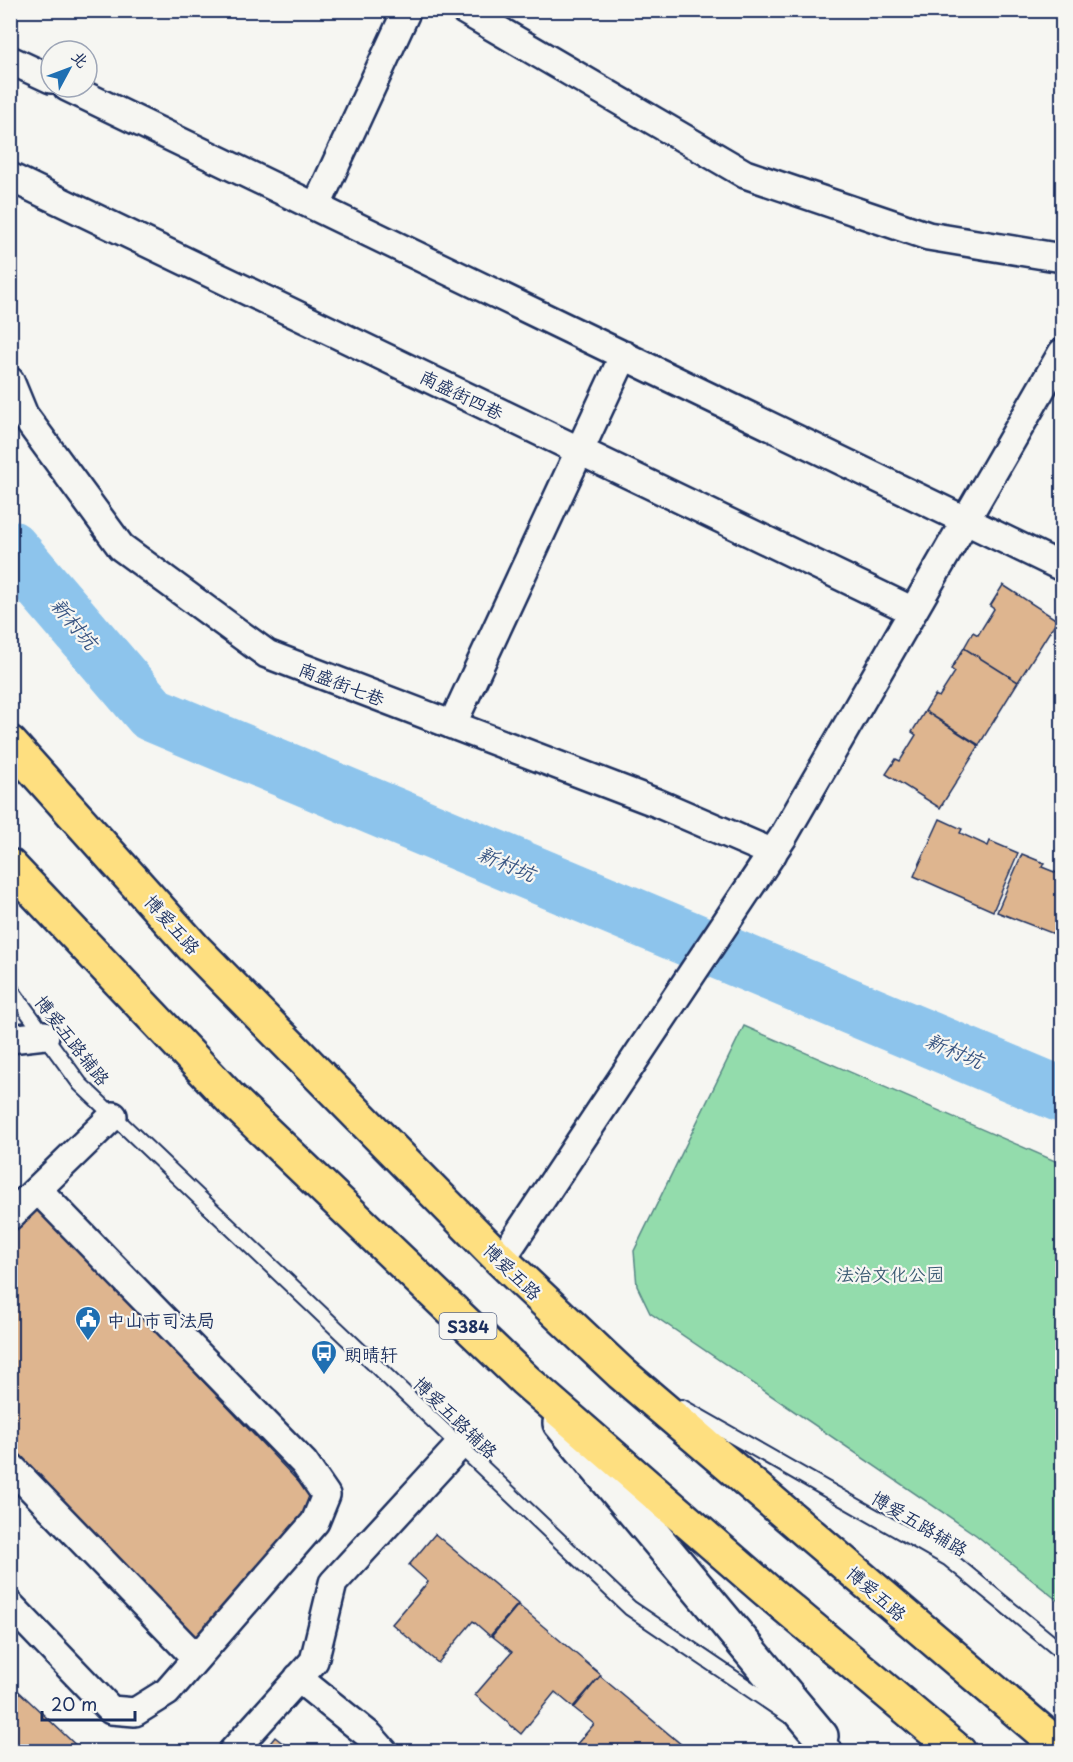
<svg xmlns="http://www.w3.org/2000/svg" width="1073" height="1762" font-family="'Playpen Sans','LXGW WenKai TC',sans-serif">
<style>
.green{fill:#93dcac;stroke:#578685;stroke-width:1.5}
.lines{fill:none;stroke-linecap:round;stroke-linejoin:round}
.river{stroke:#8dc4ec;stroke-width:56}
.building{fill:#deb58f;stroke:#1b2f5e;stroke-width:1.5}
.service-casing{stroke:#1b2f5e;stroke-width:18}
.minor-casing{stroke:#1b2f5e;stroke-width:32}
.secondary-casing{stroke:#1b2f5e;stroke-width:38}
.trunk-casing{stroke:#1b2f5e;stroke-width:38}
.service{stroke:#f6f6f2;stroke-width:14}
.minor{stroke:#f6f6f2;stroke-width:27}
.secondary{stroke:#f6f6f2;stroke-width:33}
.trunk{stroke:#fedf80;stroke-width:33}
.labels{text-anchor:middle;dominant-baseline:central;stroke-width:4.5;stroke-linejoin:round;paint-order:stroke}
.shield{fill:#f6f6f2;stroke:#5d6b8a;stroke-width:1.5}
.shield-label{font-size:16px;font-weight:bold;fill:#1b2f5e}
.street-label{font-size:18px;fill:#1b2f5e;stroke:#f6f6f2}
.park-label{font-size:18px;fill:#395a72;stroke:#f6f6f2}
.poi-label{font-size:18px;fill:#1b2f5e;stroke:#f6f6f2;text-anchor:start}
.water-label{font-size:20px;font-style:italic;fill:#385482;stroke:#f6f6f2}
</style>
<rect width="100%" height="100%" fill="#f6f6f2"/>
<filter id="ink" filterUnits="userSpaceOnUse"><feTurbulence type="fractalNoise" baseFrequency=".0167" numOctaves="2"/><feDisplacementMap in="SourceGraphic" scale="12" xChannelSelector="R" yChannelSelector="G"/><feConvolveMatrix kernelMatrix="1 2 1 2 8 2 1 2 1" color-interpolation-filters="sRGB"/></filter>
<g filter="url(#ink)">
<!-- green -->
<path class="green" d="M744,1026L1062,1164V1604L976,1535L650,1313L637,1286L634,1251Z"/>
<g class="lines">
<!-- river -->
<path class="river" d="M10,548L152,714L1062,1095"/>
</g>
<!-- building -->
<path class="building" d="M1003,585L1057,620L1018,682L964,648L973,632L978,635L994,609L990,606Z
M964,648L1018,682L979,745L925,711L935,695L939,697L955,672L951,669Z
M925,711L979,746L940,808L886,774L896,759L900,761L916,735L912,732Z
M940,819L962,829L960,833L988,846L990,841L1018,853L993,911L914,876Z
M1022,854L1044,863L1042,867L1062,875V937L997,912Z
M38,1207L310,1494L303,1517L194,1642L10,1451V1233Z
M435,1534L518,1604L490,1636L473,1621L438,1663L392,1624L428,1582L409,1565Z
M518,1605L601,1675L573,1707L555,1692L521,1734L475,1695L512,1652L492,1636Z
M600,1676L683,1746L679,1752H570L594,1724L574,1708Z
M10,1683L83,1752H10Z
M275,1737L294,1752H263Z"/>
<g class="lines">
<defs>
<path id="service" d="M10,988L80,1084L630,1608L788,1715
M682,1407L949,1559L1062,1652
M819,1735L839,1752"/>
<path id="minor" d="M464,10L745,174L928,236L1062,258
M10,60L51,79
M67,87L1062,567
M10,177L913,611
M316,207L407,10
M10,381L24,415L121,547L267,654L657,803L773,853
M452,725L624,355
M10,1039L45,1035
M10,1216L113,1116
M501,1260L783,837L1062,353
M10,1466L196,1658
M10,1605L111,1710L135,1712L167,1692L315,1522L326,1495L304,1463L38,1190
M298,1678L370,1736L384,1752
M232,1752L314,1661L333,1583L459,1446"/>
<path id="secondary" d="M560,1423L821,1736"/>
<path id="trunk" d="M10,743L193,947L501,1260L621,1373L1062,1749
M10,866L231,1099L525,1380L765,1589L959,1752"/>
</defs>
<!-- service casing -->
<use href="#service" class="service-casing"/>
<!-- minor casing -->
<use href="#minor" class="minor-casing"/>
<!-- secondary casing -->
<use href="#secondary" class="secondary-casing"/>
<!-- trunk casing -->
<use href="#trunk" class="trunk-casing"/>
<!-- service -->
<use href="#service" class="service"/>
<!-- minor -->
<use href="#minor" class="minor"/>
<!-- secondary -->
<use href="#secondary" class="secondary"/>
<!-- trunk -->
<use href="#trunk" class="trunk"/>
</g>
</g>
<!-- icons -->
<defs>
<symbol id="civic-pin" viewBox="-11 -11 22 30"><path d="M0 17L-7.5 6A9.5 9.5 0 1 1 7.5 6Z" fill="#1f6fb2" stroke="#f6f6f2"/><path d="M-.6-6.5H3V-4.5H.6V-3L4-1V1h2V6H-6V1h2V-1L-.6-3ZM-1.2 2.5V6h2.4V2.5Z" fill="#fff"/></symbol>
<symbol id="bus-pin" viewBox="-11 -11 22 30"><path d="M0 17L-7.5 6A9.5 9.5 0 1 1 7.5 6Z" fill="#1f6fb2" stroke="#f6f6f2"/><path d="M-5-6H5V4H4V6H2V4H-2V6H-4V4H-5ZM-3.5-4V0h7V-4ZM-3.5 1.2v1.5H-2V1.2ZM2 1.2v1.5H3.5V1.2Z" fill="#fff"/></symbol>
</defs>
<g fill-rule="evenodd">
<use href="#civic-pin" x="73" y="1304" width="30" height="40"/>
<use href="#bus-pin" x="309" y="1338" width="30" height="40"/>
</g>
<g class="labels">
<!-- shield labels -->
<rect class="shield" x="439.5" y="1313" width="57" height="26" rx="4.5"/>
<g class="shield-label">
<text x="468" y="1326">S384</text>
</g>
<!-- street labels -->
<g class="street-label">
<text transform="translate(462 394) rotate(26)">南盛街四巷</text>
<text transform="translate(342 683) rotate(21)">南盛街七巷</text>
<text transform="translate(173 924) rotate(48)">博爱五路</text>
<text transform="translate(73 1040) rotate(52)">博爱五路辅路</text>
<text transform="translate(513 1271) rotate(44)">博爱五路</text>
<text transform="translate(456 1417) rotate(44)">博爱五路辅路</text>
<text transform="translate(920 1523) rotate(31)">博爱五路辅路</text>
<text transform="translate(877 1593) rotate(41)">博爱五路</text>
</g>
<!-- park labels -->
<g class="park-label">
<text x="890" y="1273">法治文化公园</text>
</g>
<!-- poi labels -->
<g class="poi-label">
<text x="107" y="1319">中山市司法局</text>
<text x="344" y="1353">朗晴轩</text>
</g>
<!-- water labels -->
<g class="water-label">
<text transform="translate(75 623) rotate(50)">新村坑</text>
<text transform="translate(507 863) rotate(23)">新村坑</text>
<text transform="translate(955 1050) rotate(23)">新村坑</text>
</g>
</g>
<!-- margin -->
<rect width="1073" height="1762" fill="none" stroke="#f6f6f2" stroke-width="36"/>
<rect x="18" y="18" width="1037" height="1726" fill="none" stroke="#1b2f5e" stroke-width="2" filter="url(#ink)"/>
<!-- north arrow -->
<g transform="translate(69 69) rotate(49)"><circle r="28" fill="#f6f6f2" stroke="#9ea6b7" stroke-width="1.5"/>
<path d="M0-4.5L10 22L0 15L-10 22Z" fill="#1f6fb2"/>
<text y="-9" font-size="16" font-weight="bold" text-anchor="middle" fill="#1b2f5e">北</text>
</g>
<!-- scale -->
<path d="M42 1711v9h93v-9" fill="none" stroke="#1b2f5e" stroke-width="3"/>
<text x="51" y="1711" font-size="18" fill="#1b2f5e" stroke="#f6f6f2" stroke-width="4.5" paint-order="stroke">20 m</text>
</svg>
